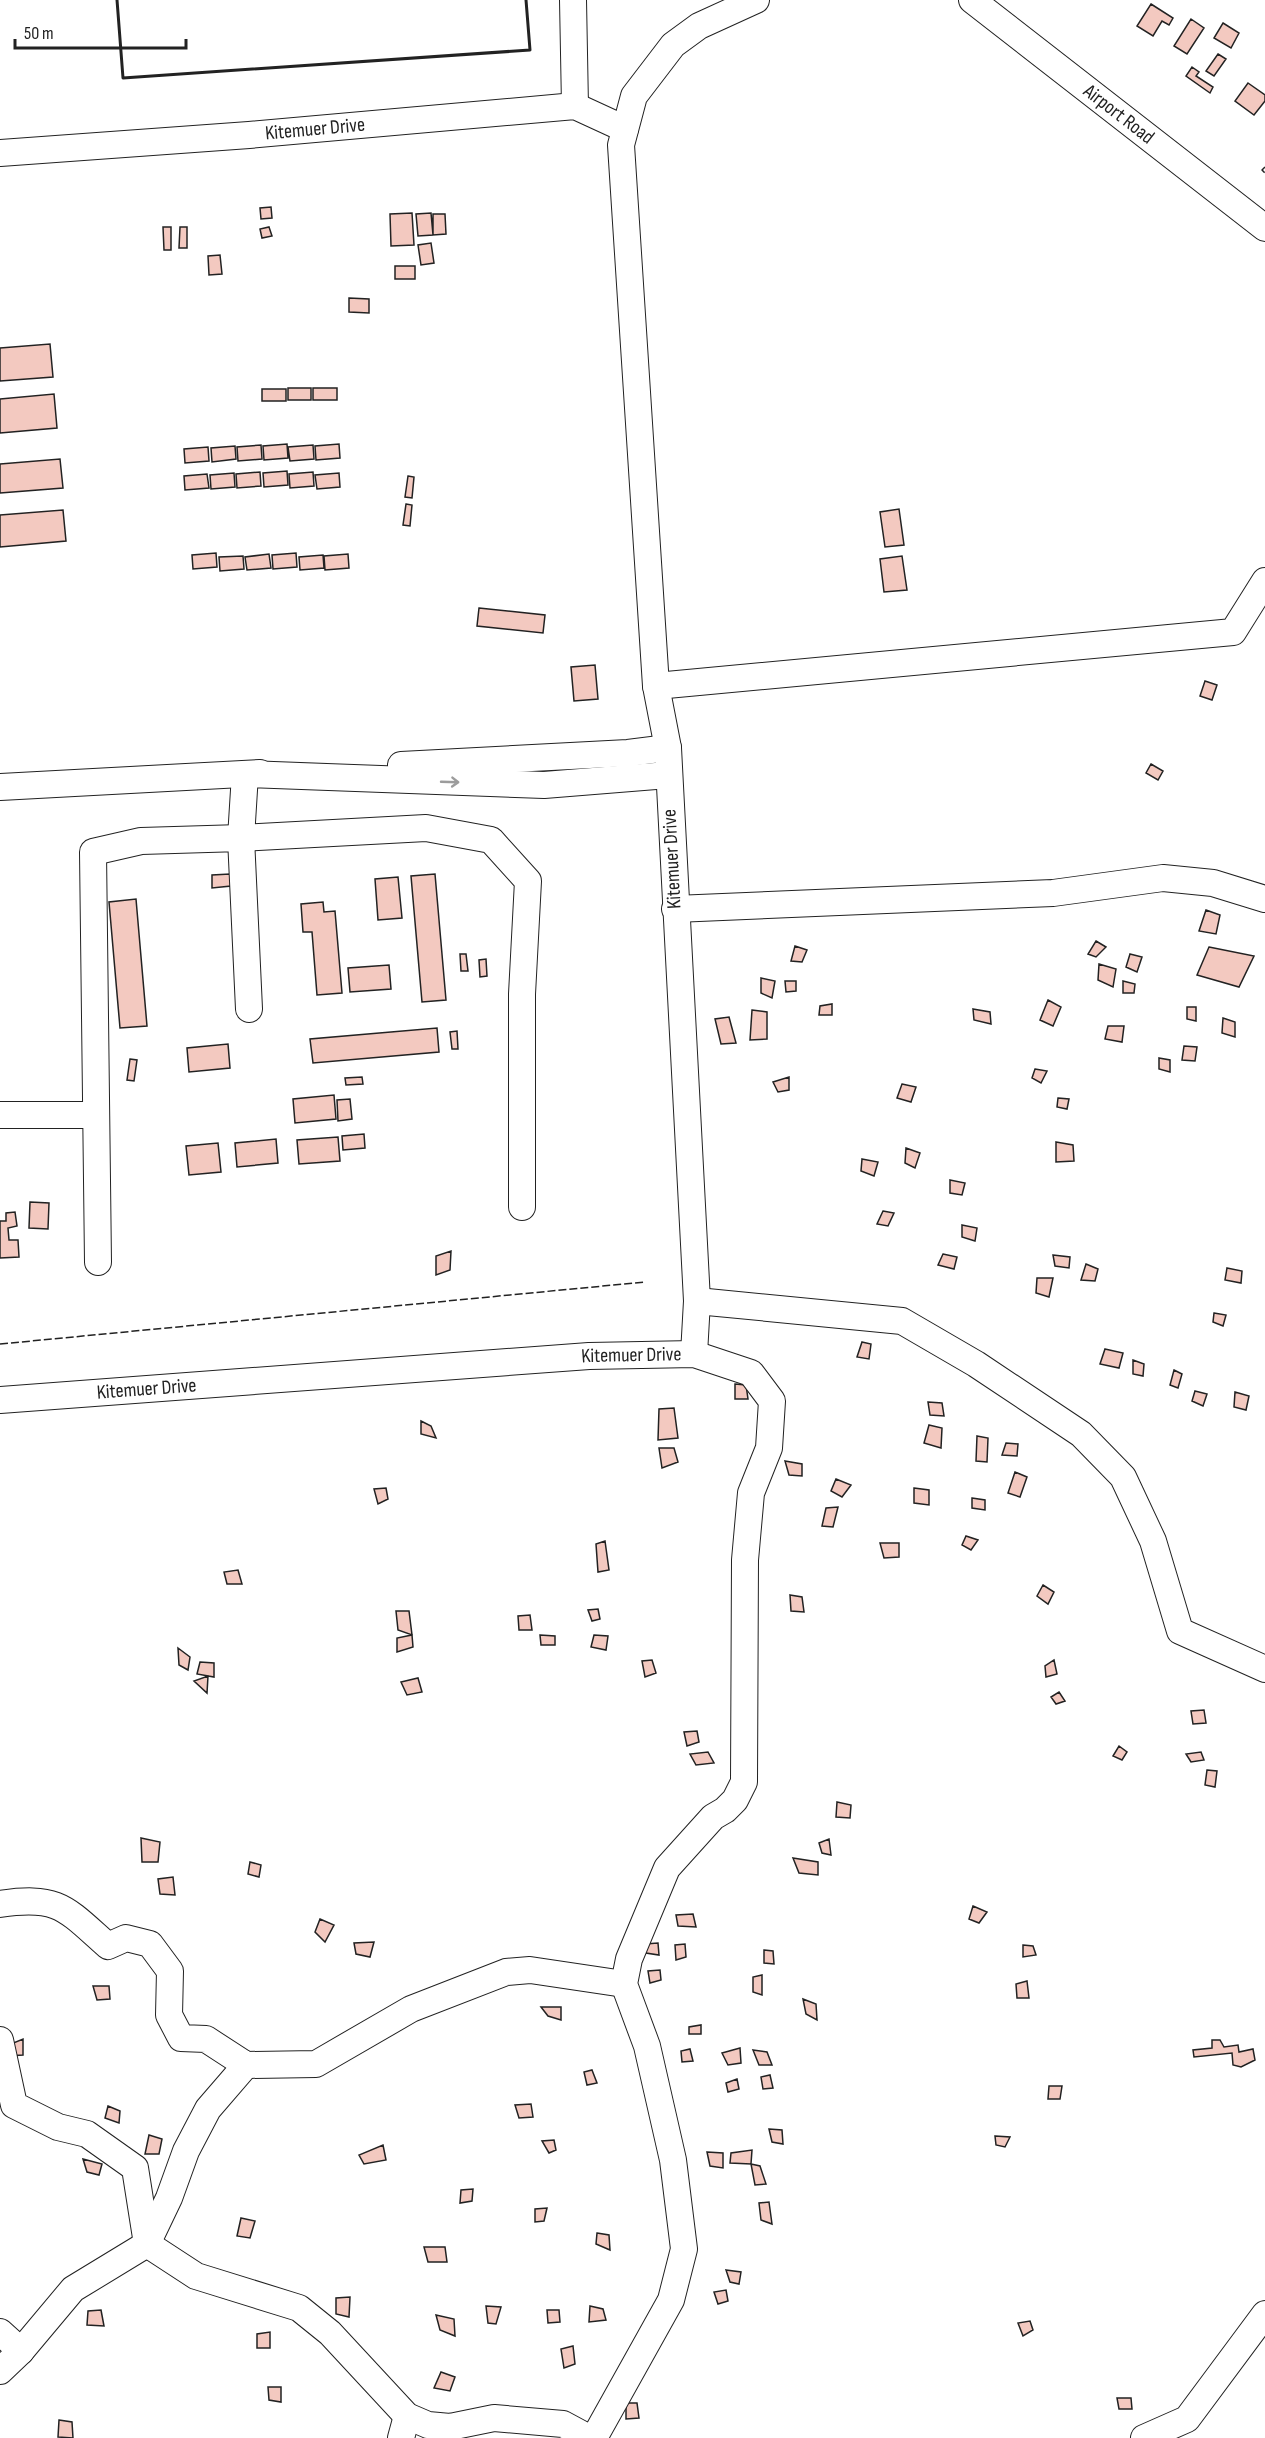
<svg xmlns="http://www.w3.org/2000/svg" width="1265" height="2438" font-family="'Sofia Sans Condensed',sans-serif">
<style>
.building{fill:#f3c9c0;stroke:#222;stroke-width:1.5}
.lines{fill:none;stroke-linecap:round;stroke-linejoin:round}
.minor-casing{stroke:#222;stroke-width:28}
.minor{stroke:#fff;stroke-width:26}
.fence{stroke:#222;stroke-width:1.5;stroke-dasharray:8 3;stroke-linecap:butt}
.wall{stroke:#222;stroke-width:3}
.oneway{stroke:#9c9c9c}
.labels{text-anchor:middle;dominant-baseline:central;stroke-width:4.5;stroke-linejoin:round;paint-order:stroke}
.street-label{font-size:20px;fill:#222;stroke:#fff}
</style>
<rect width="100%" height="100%" fill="#fff"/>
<!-- building -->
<path class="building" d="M1151,4L1173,18L1169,25L1162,21L1153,36L1137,26Z
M1191,19L1204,28L1187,54L1174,46Z
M1223,23L1239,33L1231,48L1214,38Z
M1218,54L1226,59L1214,76L1206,71Z
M1192,67L1199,72L1196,76L1213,87L1210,93L1186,76Z
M1248,83L1265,95V101L1254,115L1235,101Z
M271,207L272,218L261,219L260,208Z
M412,213L414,245L391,246L390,214Z
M431,213L433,235L418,236L416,214Z
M433,214H445L446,234L433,235Z
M163,227H171V250H164Z
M180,227H187V248H179Z
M269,227L272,236L262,238L260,229Z
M431,243L434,263L421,265L418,245Z
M220,255L222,274L209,275L208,256Z
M395,266H415V279H395Z
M349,298L369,299V313L349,312Z
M50,344L53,377L0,381V348Z
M288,388H311V400H288Z
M313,388H337V400H313Z
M262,389H286V401H262Z
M54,394L57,428L0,433V399Z
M287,444L288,458L264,460L263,446Z
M339,444L340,458L316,460L315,446Z
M261,445L262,459L238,461L237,447Z
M313,445L314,459L290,461L288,447Z
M235,446L236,459L212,462L211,448Z
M208,447L209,461L185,463L184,449Z
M60,459L63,488L0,493V464Z
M287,471L288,485L264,487L263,473Z
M260,472L261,486L237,488L236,474Z
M313,472L314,486L290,488L289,474Z
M234,473L235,487L211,489L210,475Z
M339,473L340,487L317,489L315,475Z
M207,474L209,488L185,490L184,476Z
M408,476L414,477L412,498L405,497Z
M406,504L412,505L410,526L403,525Z
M899,509L904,545L885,547L880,512Z
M63,510L66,541L0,547V515Z
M216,553L217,567L193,569L192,555Z
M296,553L297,567L273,569L272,555Z
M269,554L271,568L247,570L245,557Z
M348,554L349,568L325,570L324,556Z
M323,555L324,568L300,570L299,557Z
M243,556L244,569L220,571L219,557Z
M902,556L907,590L884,592L880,559Z
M479,608L545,615L543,633L477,626Z
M595,665L598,699L574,701L571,667Z
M1205,681L1217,685L1212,700L1200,696Z
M1151,764L1163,771L1158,780L1146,773Z
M230,874L231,886L212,888V875Z
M435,874L446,1000L422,1002L411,876Z
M398,877L402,918L378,920L375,879Z
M136,899L147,1026L120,1028L109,902Z
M323,902L324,912L335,911L342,993L317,995L312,932H303L301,904Z
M1206,910L1220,915L1216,934L1199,931Z
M1096,941L1106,947L1096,957L1088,954Z
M795,946L807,950L802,962L791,961Z
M1209,947L1254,956L1239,987L1197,975Z
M460,954H466L468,971H461Z
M1130,954L1142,957L1137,972L1126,967Z
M486,959L487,976L480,977L479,960Z
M1099,964L1116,969L1113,987L1098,980Z
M389,965L391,989L350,992L348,968Z
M761,978L775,981L772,998L761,993Z
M785,981H796V991L786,992Z
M1123,981L1135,984L1134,993H1123Z
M1048,1000L1061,1007L1053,1026L1040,1020Z
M832,1004V1015H819L820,1006Z
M1187,1007H1196V1021L1187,1019Z
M973,1009L990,1012L991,1024L974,1020Z
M752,1010L767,1012V1039L750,1040Z
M729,1017L736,1043L721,1044L715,1019Z
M1223,1018L1235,1022V1037L1222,1033Z
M1108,1026H1124L1122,1042L1105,1039Z
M437,1028L439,1052L313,1063L310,1039Z
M457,1031L458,1049H452L450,1032Z
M228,1044L230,1068L189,1072L187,1048Z
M1184,1046L1197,1047L1195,1061L1182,1060Z
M1159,1058L1170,1060V1072L1159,1069Z
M130,1059L137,1060L134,1081L127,1080Z
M1035,1069L1047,1071L1041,1083L1032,1078Z
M362,1077L363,1084L346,1085L345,1078Z
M789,1077V1090L778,1092L773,1082Z
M902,1084L916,1087L911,1102L897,1098Z
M334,1095L336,1119L295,1123L293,1099Z
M1058,1098L1069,1099L1067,1109L1057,1107Z
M350,1099L352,1119L338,1121L337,1100Z
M364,1134L365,1148L343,1150L342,1136Z
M338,1137L340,1161L299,1164L297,1140Z
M276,1139L278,1163L237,1167L235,1143Z
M1056,1142L1073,1145L1074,1161L1056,1162Z
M218,1143L221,1172L189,1175L186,1146Z
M906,1148L920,1153L915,1168L905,1163Z
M862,1159L878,1162L874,1176L861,1171Z
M950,1180L965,1183L962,1195L950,1193Z
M30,1202L49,1203L48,1229L29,1228Z
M883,1211L894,1213L888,1226L877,1224Z
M15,1212L17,1226L8,1228L9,1240H18L19,1257L0,1258V1221H6V1213Z
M962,1225L977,1228L975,1241L962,1237Z
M451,1251L450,1270L436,1275V1256Z
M943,1254L957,1257L954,1269L938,1265Z
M1053,1255L1070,1257L1069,1268L1055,1266Z
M1086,1264L1098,1269L1095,1281L1081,1280Z
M1227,1268L1242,1271L1241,1283L1225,1280Z
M1037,1278H1053L1049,1297L1036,1293Z
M1214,1313L1226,1315L1223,1326L1213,1322Z
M862,1342L871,1344L869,1359L857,1357Z
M1105,1349L1123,1353L1119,1368L1100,1364Z
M1133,1360L1144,1364L1143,1376L1133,1374Z
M1174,1370L1182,1374L1178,1388L1170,1385Z
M735,1384L746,1385L748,1399H735Z
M1195,1391L1207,1394L1203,1406L1192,1401Z
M1235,1392L1249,1396L1246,1410L1234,1407Z
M928,1402L942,1403L944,1416L930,1415Z
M674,1408L678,1438L658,1440L659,1409Z
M421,1421L431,1426L436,1438L421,1434Z
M929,1425L942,1428L941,1448L924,1443Z
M977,1436L988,1438L987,1462L976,1461Z
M1006,1443L1018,1444L1017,1456L1002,1455Z
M659,1448H674L678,1462L662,1468Z
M785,1461L802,1464V1476L789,1475Z
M1015,1472L1027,1477L1020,1497L1008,1493Z
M836,1479L851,1485L842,1497L831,1491Z
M386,1488L388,1499L378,1504L374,1489Z
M914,1488L929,1490V1505L914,1503Z
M972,1498L985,1500V1510L972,1508Z
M838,1507L833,1527L822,1526L826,1508Z
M966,1536L978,1540L971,1550L962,1545Z
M605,1541L609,1570L598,1572L596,1544Z
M880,1543H899V1557L884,1558Z
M238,1570L242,1584H227L224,1572Z
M1043,1585L1054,1592L1048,1604L1037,1596Z
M790,1595L802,1597L804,1612L791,1611Z
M598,1609L600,1619L592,1621L588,1610Z
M396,1611H409L412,1635L398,1630Z
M530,1615L532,1630H519L518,1616Z
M412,1635L413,1647L397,1652V1638Z
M540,1635L555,1636V1645H541Z
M594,1635L608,1636L606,1650L591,1647Z
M178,1648L190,1657L188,1670L179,1665Z
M652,1660L656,1673L645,1677L642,1661Z
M1054,1660L1057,1674L1046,1677L1045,1666Z
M200,1662L214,1663V1677L197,1674Z
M208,1676L207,1693L194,1681Z
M418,1678L422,1692L407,1695L401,1682Z
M1059,1692L1065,1701L1056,1704L1051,1697Z
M1204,1710L1206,1723L1193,1724L1191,1711Z
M697,1731L699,1742L687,1746L684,1732Z
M1119,1746L1127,1752L1122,1760L1113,1756Z
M708,1752L714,1763L696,1765L690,1754Z
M1201,1752L1204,1760L1191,1762L1186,1754Z
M1207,1770L1217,1771L1215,1787L1205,1785Z
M837,1802L851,1805L850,1818L836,1817Z
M141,1838L160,1842L158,1862H142Z
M829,1839L831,1855L822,1853L819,1843Z
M793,1858L818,1862V1875L799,1873Z
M250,1862L261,1865L259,1877L248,1874Z
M173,1877L175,1895L160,1894L158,1879Z
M973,1906L987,1912L979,1923L969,1919Z
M693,1914L696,1927L678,1926L676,1915Z
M320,1919L334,1925L325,1942L315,1932Z
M374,1942L370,1957L356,1954L354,1943Z
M658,1943L659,1955L646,1953L645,1944Z
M685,1944L686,1957L676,1960L675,1945Z
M1023,1945L1033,1946L1036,1955L1023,1957Z
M764,1950L773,1951L774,1964L764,1963Z
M660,1970L661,1980L650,1983L648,1971Z
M762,1975V1995L753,1992V1977Z
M1027,1981L1029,1998H1017L1016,1984Z
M93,1986H109L110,1999L97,2000Z
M803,1999L816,2004L817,2020L806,2014Z
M541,2007H561V2020L548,2016Z
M701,2025V2034H689V2027Z
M23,2039V2055L7,2056L6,2046Z
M1212,2040H1220L1224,2047L1238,2045L1239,2052L1253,2049L1255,2060L1241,2067L1233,2065L1232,2053L1194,2057L1193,2050L1212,2048Z
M740,2048L741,2063L728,2065L722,2053Z
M690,2049L693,2061L682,2062L681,2051Z
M753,2050L767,2052L772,2065H759Z
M592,2070L597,2083L587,2085L584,2072Z
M770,2075L773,2088L763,2089L761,2077Z
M737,2079L739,2089L728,2092L726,2083Z
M1049,2086H1062L1060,2099H1048Z
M531,2104L533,2117L519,2118L515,2105Z
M108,2106L120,2111L119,2123L105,2118Z
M769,2129L782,2130L783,2144L772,2142Z
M149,2135L162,2139L159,2154H145Z
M995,2136L1010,2137L1005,2147L996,2145Z
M554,2140L556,2150L549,2153L542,2141Z
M383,2145L386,2160L364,2164L359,2155Z
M752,2150L751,2164L730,2163L731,2153Z
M707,2152L723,2153V2168L710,2166Z
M83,2159L102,2164L99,2175L87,2172Z
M751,2164L760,2166L766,2184L755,2185Z
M473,2189L472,2201L460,2203L461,2190Z
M769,2202L772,2224L761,2220L759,2203Z
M547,2208L544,2221L535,2222V2209Z
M241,2218L255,2221L250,2238L237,2236Z
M597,2233L609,2235L610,2250L596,2244Z
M424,2247H445L447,2262H428Z
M726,2270L741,2272L739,2284L730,2282Z
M726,2290L728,2301L718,2304L714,2292Z
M350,2297L349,2317L336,2314V2298Z
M486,2306L501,2307L496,2324L488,2323Z
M590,2306L603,2309L606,2320L589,2322Z
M101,2310L104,2326L87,2325L88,2311Z
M547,2310H559L560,2322L548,2323Z
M436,2315L454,2319L455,2336L440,2330Z
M1030,2321L1033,2330L1023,2336L1018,2323Z
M270,2332V2348H257V2334Z
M573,2346L575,2364L564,2368L561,2349Z
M441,2372L455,2377L450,2391L434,2388Z
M268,2387H281V2402L269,2400Z
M1117,2398H1131L1132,2409H1119Z
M626,2403H637L639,2418L626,2419Z
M59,2420L72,2422L73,2438L58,2437Z"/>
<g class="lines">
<defs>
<g id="minor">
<path d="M573,0L575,106"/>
<path id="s1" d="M972,0L1265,228"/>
<path id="s2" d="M0,153L249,135L575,106L625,129"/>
<path d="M656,686L1233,632L1265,581"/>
<path d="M401,765L628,753L668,748"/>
<path d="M0,787L260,773"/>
<path d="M675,909L1053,893L1163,878L1213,883L1265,899"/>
<path d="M0,1115H96"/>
<path d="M522,1207V994L528,881L491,840L426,828L241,838L245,774L544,785L668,775"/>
<path d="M98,1262L93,852L141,841L241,838L249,1009"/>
<path d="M697,1301L902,1321L976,1364L1081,1434L1123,1477L1153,1541L1180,1631L1265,1669"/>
<path d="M694,1354L697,1301L668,748L656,686L621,145L634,96L673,45L699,26L756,0"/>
<path id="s3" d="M0,1400L589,1356L694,1354L751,1373L772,1401L769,1448L751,1493L745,1560L744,1782L735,1800L725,1810L713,1817L667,1868L629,1959L624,1984L647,2046L673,2160L684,2249L671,2300L594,2438"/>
<path d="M0,1904C59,1895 66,1909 108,1946L126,1938L150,1944L170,1971L169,2015L181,2038L206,2039L246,2065L316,2064L411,2009L506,1972L530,1970L624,1984"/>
<path d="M0,2040L14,2105L58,2127L87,2134L135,2168L147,2244L196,2276L299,2308L330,2333L407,2416L428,2425L450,2427L494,2418L563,2424L589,2438"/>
<path d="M0,2332L21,2351"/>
<path d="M0,2371L21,2351L73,2289L147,2244L169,2198L186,2151L208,2109L246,2065"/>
<path d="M401,2438L407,2416"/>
<path d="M1144,2438L1187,2419L1265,2314"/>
</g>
</defs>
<!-- minor casing -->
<use href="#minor" class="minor-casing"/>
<!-- minor -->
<use href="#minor" class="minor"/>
<!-- fence -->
<path class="fence" d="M1265,167L1262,170L1265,173
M0,1344L645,1282"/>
<!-- wall -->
<path class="wall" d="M117,0L123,78L530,50L526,0"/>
</g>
<!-- one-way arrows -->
<defs><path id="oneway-shaft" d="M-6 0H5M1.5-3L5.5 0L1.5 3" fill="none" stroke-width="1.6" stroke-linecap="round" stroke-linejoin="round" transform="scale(1.5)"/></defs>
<use class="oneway" href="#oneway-shaft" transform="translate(450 782) rotate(2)"/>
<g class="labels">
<!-- street labels -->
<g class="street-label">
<text stroke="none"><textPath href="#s1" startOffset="186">Airport Road</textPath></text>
<text stroke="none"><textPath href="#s2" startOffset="316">Kitemuer Drive</textPath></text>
<text transform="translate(672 859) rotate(-93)">Kitemuer Drive</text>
<text stroke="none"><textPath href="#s3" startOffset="633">Kitemuer Drive</textPath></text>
<text stroke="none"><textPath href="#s3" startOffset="147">Kitemuer Drive</textPath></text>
</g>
</g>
<!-- scale -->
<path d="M15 39v9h171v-9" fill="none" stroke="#222222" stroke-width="3"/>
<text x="24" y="39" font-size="18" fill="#222222" stroke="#ffffff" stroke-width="4.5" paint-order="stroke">50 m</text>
</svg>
